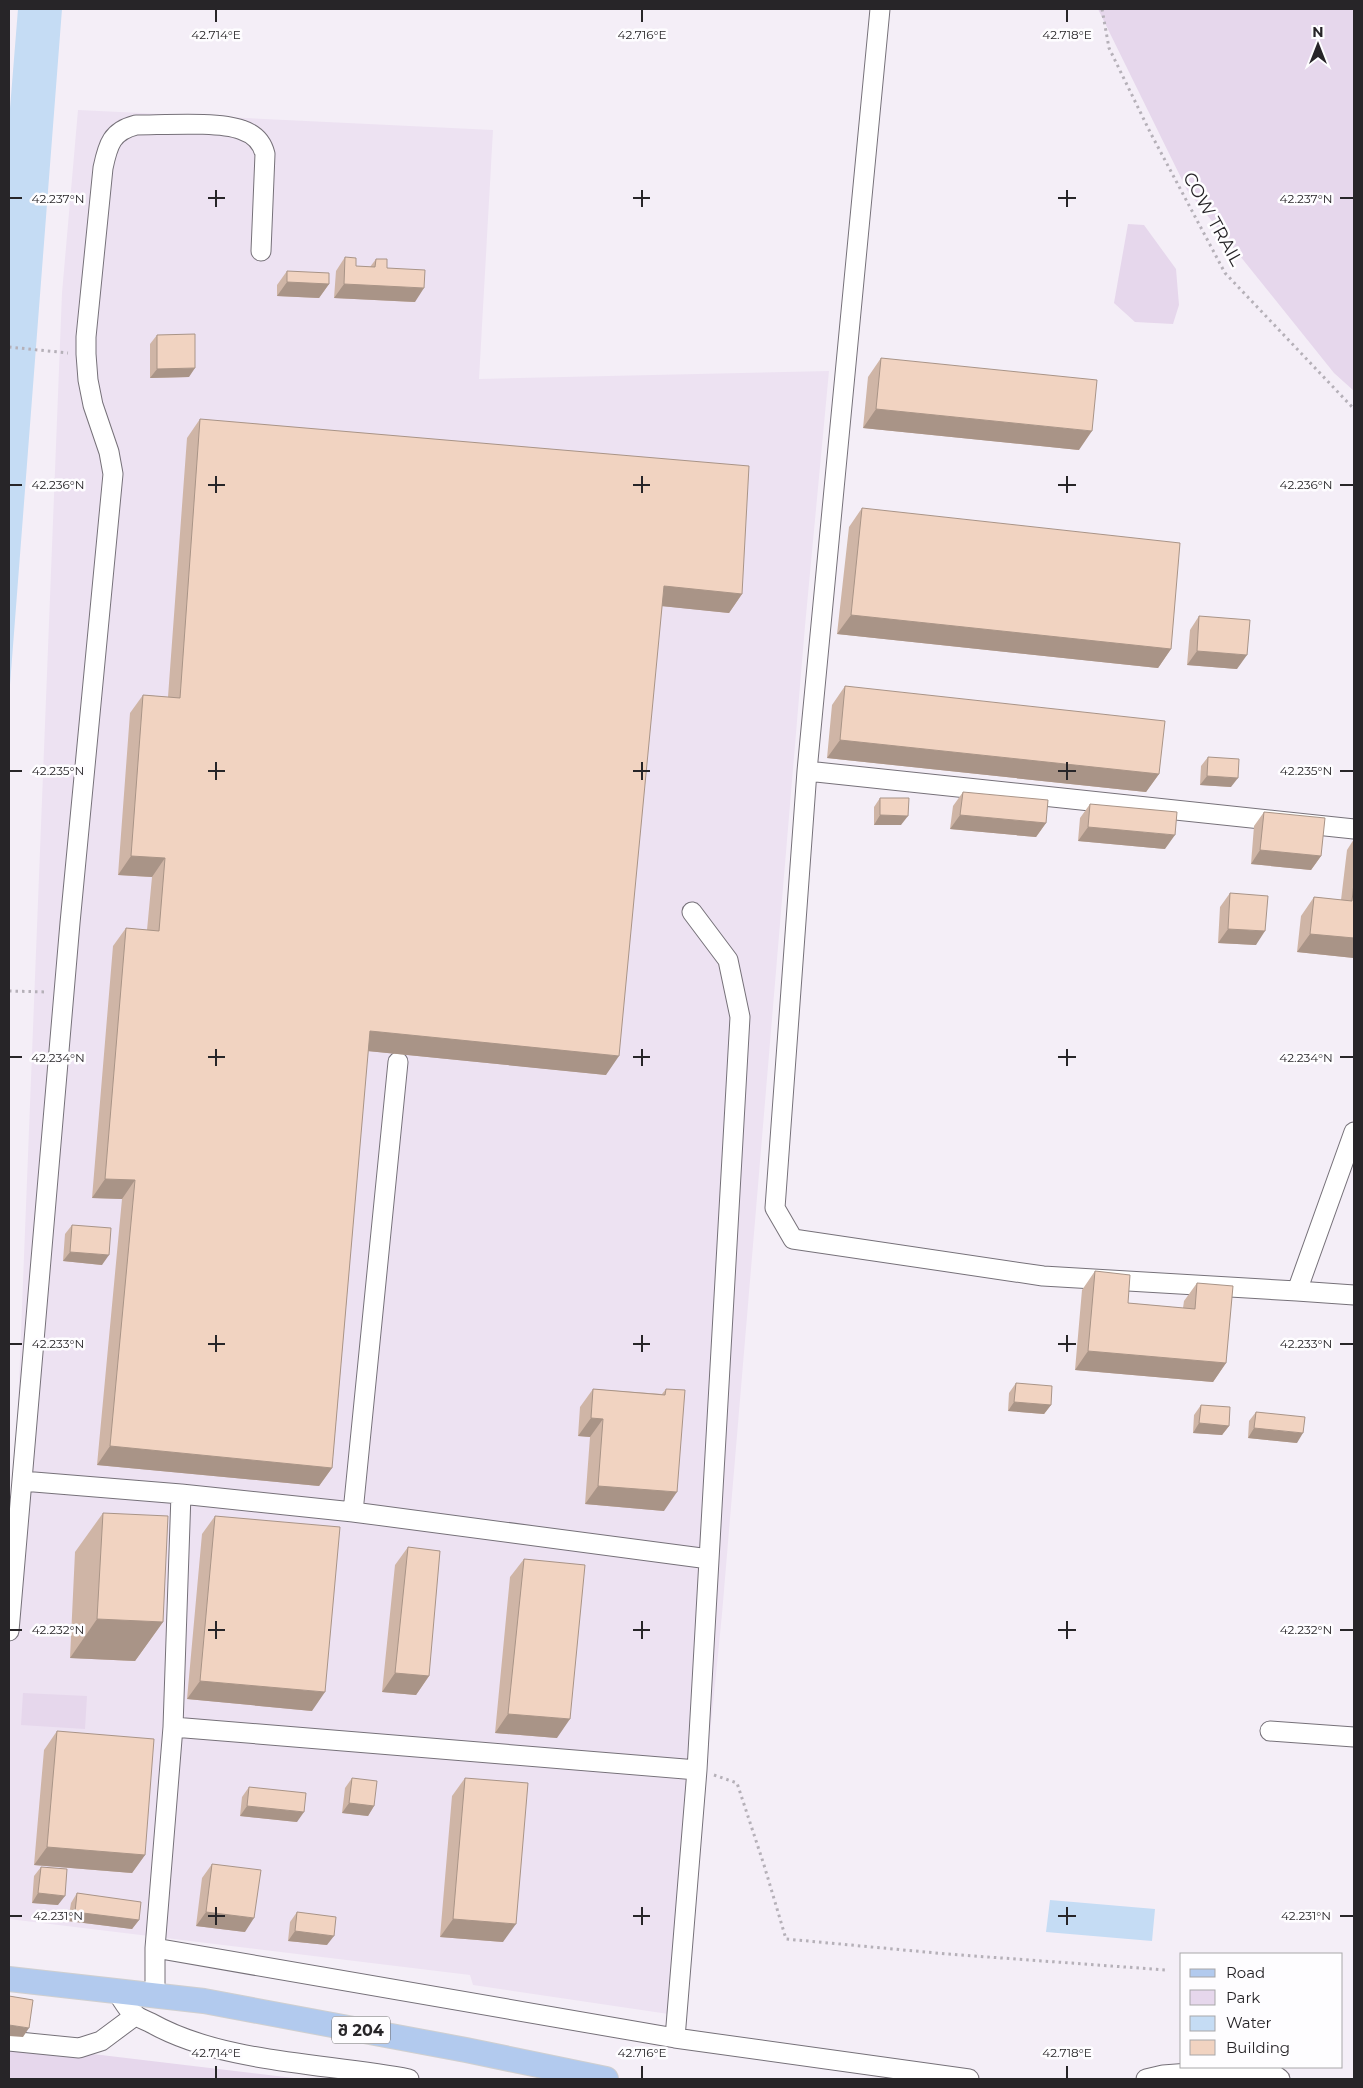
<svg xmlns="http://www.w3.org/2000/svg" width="1363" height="2088" font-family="Montserrat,'Noto Sans Georgian',sans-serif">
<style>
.built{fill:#ede2f2}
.green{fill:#e6d7ec}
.water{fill:#c5dcf4}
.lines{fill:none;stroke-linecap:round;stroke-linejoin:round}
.minor-casing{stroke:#767179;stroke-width:21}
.major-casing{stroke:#cfcfd0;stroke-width:26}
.path{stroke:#b5b0b8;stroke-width:3;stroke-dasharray:2.5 4;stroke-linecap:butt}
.minor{stroke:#fff;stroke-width:19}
.major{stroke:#b2caee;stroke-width:24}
.wall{fill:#cfb5a6}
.shaded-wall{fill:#a99487}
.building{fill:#f1d3c1;stroke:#a99487}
.ticks{fill:none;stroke:#272528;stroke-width:2}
.labels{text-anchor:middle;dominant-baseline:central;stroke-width:5;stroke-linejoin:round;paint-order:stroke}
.shield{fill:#fefdff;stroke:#686668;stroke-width:1}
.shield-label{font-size:16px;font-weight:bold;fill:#272528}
.street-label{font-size:18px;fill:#272528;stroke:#fefdff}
.ticks-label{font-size:12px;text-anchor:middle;fill:#272528;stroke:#fefdff;stroke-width:5;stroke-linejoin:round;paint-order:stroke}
</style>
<rect width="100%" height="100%" fill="#f4eef7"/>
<!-- built -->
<path class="built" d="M78,110L493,130L479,379L829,371L805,626L722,1614L682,2016L473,1985L470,1975L9,1919V1637L62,293Z"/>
<!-- green -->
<path class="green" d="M1098,9H1354V391L1334,373L1187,190Z
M1128,224L1144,225L1176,269L1179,305L1173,324L1135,322L1114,303Z
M23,1693L87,1696L85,1729L21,1725Z
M9,2044L302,2079H9Z"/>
<!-- water -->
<path class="water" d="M18,9H62L9,698V121Z
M1050,1900L1155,1909L1152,1941L1046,1932Z"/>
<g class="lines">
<defs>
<path id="minor" d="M880,9L807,771L775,1208L793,1239L1043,1276L1297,1291L1354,1132
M807,771L1354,829
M692,912L728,960L740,1017L697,1770L675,2038L969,2079
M1297,1291L1354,1295
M22,1481L181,1494
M353,1512L398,1062
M9,1631L70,923L113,474L109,452L93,405L88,380L86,354V337L103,168C108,144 112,131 136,125C163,125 219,121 242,130C254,134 262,142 265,154L261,251
M173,1727L697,1770
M1270,1731L1354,1737
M155,1948L675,2038
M115,1990C121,1997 125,2006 131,2012C136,2017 145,2020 151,2023C224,2064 328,2063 409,2079
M155,1995V1948L173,1727L181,1494L353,1512L709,1559
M9,2041L79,2048L101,2041L136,2015
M1146,2079L1163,2075L1230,2070L1276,2076L1280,2079"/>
<path id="major" d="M9,1979L204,2001L466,2050L606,2079"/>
</defs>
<!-- minor casing -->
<use href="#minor" class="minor-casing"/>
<!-- major casing -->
<use href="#major" class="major-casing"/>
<!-- path -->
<path class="path" d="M1102,9L1109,48L1150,132L1225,273L1354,409
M9,347L68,353
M9,991L48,992
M714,1775L737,1783L764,1865L786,1939L947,1954L1166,1970"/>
<!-- minor -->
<use href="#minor" class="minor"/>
<!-- major -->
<use href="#major" class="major"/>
</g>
<!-- wall -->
<path class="wall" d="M345,257L356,266L370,267L376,259L387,268L415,302L334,298L336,271Z
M287,271L329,284L319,298L277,296V285Z
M157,335L189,377L150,378V344Z
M881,358L1079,450L863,428L868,377Z
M200,419L742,594L729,613L662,606L606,1075L368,1051L332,1468L319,1486L97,1465L122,1199L92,1198L113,946L126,928L147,930L152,877L118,875L130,713L143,695L168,697L187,438Z
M862,508L1171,649L1158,668L837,634L849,527Z
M1199,616L1237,669L1187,665L1190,630Z
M845,686L1159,774L1146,792L827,758L832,705Z
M1208,757L1231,787L1200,785L1201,766Z
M963,792L1046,823L1036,837L950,829L953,806Z
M880,798L901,825H874V807Z
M1090,804L1165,849L1078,841L1080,818Z
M1264,812L1321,856L1311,870L1251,864L1254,826Z
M1354,839V958L1297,952L1301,916L1314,897L1341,900L1347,850Z
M1230,893L1256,945L1218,943L1220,907Z
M72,1225L102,1265L63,1261L65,1234Z
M1095,1271L1128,1303L1183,1308L1184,1301L1197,1283L1226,1363L1213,1382L1075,1370L1082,1290Z
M1016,1383L1051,1405L1044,1414L1008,1411L1009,1393Z
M593,1389L662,1394L666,1389L664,1511L585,1504L590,1437L578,1436L580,1407Z
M1201,1405L1229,1426L1222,1435L1193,1433L1194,1415Z
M1256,1412L1297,1443L1248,1438L1249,1421Z
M103,1513L163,1622L135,1661L70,1658L75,1552Z
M215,1516L312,1711L187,1699L202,1534Z
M408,1547L429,1676L416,1695L382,1692L395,1565Z
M524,1559L557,1738L495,1733L510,1577Z
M57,1731L145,1855L132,1873L34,1865L44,1750Z
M352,1778L374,1806L368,1816L342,1813L345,1788Z
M465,1778L503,1942L440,1937L452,1796Z
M249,1787L297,1822L240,1816L242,1797Z
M212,1864L245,1932L196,1926L202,1878Z
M41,1867L58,1905L32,1903L34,1876Z
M77,1893L139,1920L132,1929L68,1921L71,1903Z
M297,1912L327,1945L288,1941L290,1922Z"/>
<!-- shaded-wall -->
<path class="shaded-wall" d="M287,282L329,284L319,298L277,296Z
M344,284L424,288L415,302L334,298Z
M195,368L189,377L150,378L157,369Z
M876,409L1092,431L1079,450L863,428Z
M664,586L742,594L729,613L651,605Z
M851,615L1171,649L1158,668L837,634Z
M1197,651L1247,655L1237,669L1187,665Z
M840,740L1159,774L1146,792L827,758Z
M1207,776L1238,778L1231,787L1200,785Z
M880,815L908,816L901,825H874Z
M960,815L1046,823L1036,837L950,829Z
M1088,827L1175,835L1165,849L1078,841Z
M1260,850L1321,856L1311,870L1251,864Z
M131,856L165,858L152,877L118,875Z
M1228,929L1265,931L1256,945L1218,943Z
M1310,934L1354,938V958L1297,952Z
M370,1031L619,1056L606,1075L357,1050Z
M105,1179L135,1180L122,1199L92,1198Z
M70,1252L109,1255L102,1265L63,1261Z
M1088,1351L1226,1363L1213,1382L1075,1370Z
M1014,1402L1051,1405L1044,1414L1008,1411Z
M591,1418L603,1419L590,1437L578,1436Z
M1199,1423L1229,1426L1222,1435L1193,1433Z
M1254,1428L1303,1433L1297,1443L1248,1438Z
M110,1446L332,1468L319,1486L97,1465Z
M598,1486L677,1492L664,1511L585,1504Z
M97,1619L163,1622L135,1661L70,1658Z
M395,1673L429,1676L416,1695L382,1692Z
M200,1681L325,1692L312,1711L187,1699Z
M508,1714L570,1719L557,1738L495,1733Z
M349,1803L374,1806L368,1816L342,1813Z
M247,1806L304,1812L297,1822L240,1816Z
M47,1847L145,1855L132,1873L34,1865Z
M38,1893L65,1896L58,1905L32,1903Z
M75,1912L139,1920L132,1929L68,1921Z
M206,1912L254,1918L245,1932L196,1926Z
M453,1919L516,1924L503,1942L440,1937Z
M295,1931L334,1936L327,1945L288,1941Z
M9,2025L29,2028L23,2037L9,2036Z"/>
<!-- building -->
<path class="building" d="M345,257L356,258V266L375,267L376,259H387V268L425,270L424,288L344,284Z
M287,271L329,273V284L287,282Z
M195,334V368L157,369V335Z
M881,358L1097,380L1092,431L876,409Z
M200,419L749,466L742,594L664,586L619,1056L370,1031L332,1468L110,1446L135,1180L105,1179L126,928L159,931L165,858L131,856L143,695L180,698Z
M862,508L1180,543L1171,649L851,615Z
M1199,616L1250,620L1247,655L1197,651Z
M845,686L1165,721L1159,774L840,740Z
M1208,757L1239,759L1238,778L1207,776Z
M963,792L1048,800L1046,823L960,815Z
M880,798H909L908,816L880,815Z
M1090,804L1177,812L1175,835L1088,827Z
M1264,812L1325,818L1321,856L1260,850Z
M1354,883V938L1310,934L1314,897L1352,901Z
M1230,893L1268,896L1265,931L1228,929Z
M72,1225L111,1228L109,1255L70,1252Z
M1095,1271L1130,1275L1128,1303L1195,1309L1197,1283L1233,1286L1226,1363L1088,1351Z
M1016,1383L1052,1386L1051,1405L1014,1402Z
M593,1389L665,1395L666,1389L685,1390L677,1492L598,1486L603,1419L591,1418Z
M1201,1405L1230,1407L1229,1426L1199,1423Z
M1256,1412L1305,1417L1303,1433L1254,1428Z
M103,1513L168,1516L163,1622L97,1619Z
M215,1516L340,1527L325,1692L200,1681Z
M408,1547L440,1551L429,1676L395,1673Z
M524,1559L585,1565L570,1719L508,1714Z
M57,1731L154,1739L145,1855L47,1847Z
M352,1778L377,1781L374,1806L349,1803Z
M465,1778L528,1783L516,1924L453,1919Z
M249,1787L306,1793L304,1812L247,1806Z
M212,1864L261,1870L254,1918L206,1912Z
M41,1867L67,1869L65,1896L38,1893Z
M77,1893L141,1902L139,1920L75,1912Z
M297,1912L336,1917L334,1936L295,1931Z
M9,1996L33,2000L29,2028L9,2025Z"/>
<!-- ticks -->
<path class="ticks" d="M216,10V22M642,10V22M1067,10V22M216,190V207M642,190V207M1067,190V207M10,198H22M208,198H225M633,198H650M1058,198H1076M1340,198H1353M216,476V493M642,476V493M1067,476V493M10,485H22M208,485H225M633,485H650M1058,485H1076M1340,485H1353M216,762V780M642,762V780M1067,762V780M10,771H22M208,771H225M633,771H650M1058,771H1076M1340,771H1353M216,1049V1066M642,1049V1066M1067,1049V1066M10,1057H22M208,1057H225M633,1057H650M1058,1057H1076M1340,1057H1353M216,1335V1352M642,1335V1352M1067,1335V1352M10,1344H22M208,1344H225M633,1344H650M1058,1344H1076M1340,1344H1353M216,1621V1639M642,1621V1639M1067,1621V1639M10,1630H22M208,1630H225M633,1630H650M1058,1630H1076M1340,1630H1353M216,1907V1925M642,1907V1925M1067,1907V1925M10,1916H22M208,1916H225M633,1916H650M1058,1916H1076M1340,1916H1353M216,2066V2078M642,2066V2078M1067,2066V2078"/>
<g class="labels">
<!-- shield labels -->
<rect class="shield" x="332" y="2016.5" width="58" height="27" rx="4"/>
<g class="shield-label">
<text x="361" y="2030">შ 204</text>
</g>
<!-- street labels -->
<g class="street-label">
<text transform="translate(1213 219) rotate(61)">COW TRAIL</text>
</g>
</g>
<g class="ticks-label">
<text x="216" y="39">42.714°E</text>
<text x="642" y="39">42.716°E</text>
<text x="1067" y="39">42.718°E</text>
<text x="58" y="203">42.237°N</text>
<text x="1306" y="203">42.237°N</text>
<text x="58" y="489">42.236°N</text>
<text x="1306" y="489">42.236°N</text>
<text x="58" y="775">42.235°N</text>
<text x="1306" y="775">42.235°N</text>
<text x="58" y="1062">42.234°N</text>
<text x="1306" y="1062">42.234°N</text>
<text x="58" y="1348">42.233°N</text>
<text x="1306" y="1348">42.233°N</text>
<text x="58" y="1634">42.232°N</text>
<text x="1306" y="1634">42.232°N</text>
<text x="58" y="1920">42.231°N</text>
<text x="1306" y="1920">42.231°N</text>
<text x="216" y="2057">42.714°E</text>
<text x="642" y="2057">42.716°E</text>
<text x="1067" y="2057">42.718°E</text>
</g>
<!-- border -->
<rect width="1363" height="2088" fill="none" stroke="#272528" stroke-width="20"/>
<!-- legend -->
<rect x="1180" y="1953" width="162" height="115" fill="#fefdff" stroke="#a8a7a9"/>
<rect x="1190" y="1969" width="25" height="8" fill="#b2caee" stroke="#a8a7a9"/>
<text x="1226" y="1978" font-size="15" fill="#272528">Road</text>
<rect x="1190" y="1990" width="25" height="15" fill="#e6d7ec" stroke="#a8a7a9"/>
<text x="1226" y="2003" font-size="15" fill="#272528">Park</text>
<rect x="1190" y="2016" width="25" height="15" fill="#c5dcf4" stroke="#a8a7a9"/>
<text x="1226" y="2028" font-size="15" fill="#272528">Water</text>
<rect x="1190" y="2040" width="25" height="15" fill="#f1d3c1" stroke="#a8a7a9"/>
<text x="1226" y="2053" font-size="15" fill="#272528">Building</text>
<!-- north arrow -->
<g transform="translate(1318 45)" stroke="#fefdff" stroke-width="4" paint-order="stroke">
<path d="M0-4L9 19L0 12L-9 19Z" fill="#272528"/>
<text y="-8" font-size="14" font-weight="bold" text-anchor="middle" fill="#272528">N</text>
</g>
</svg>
